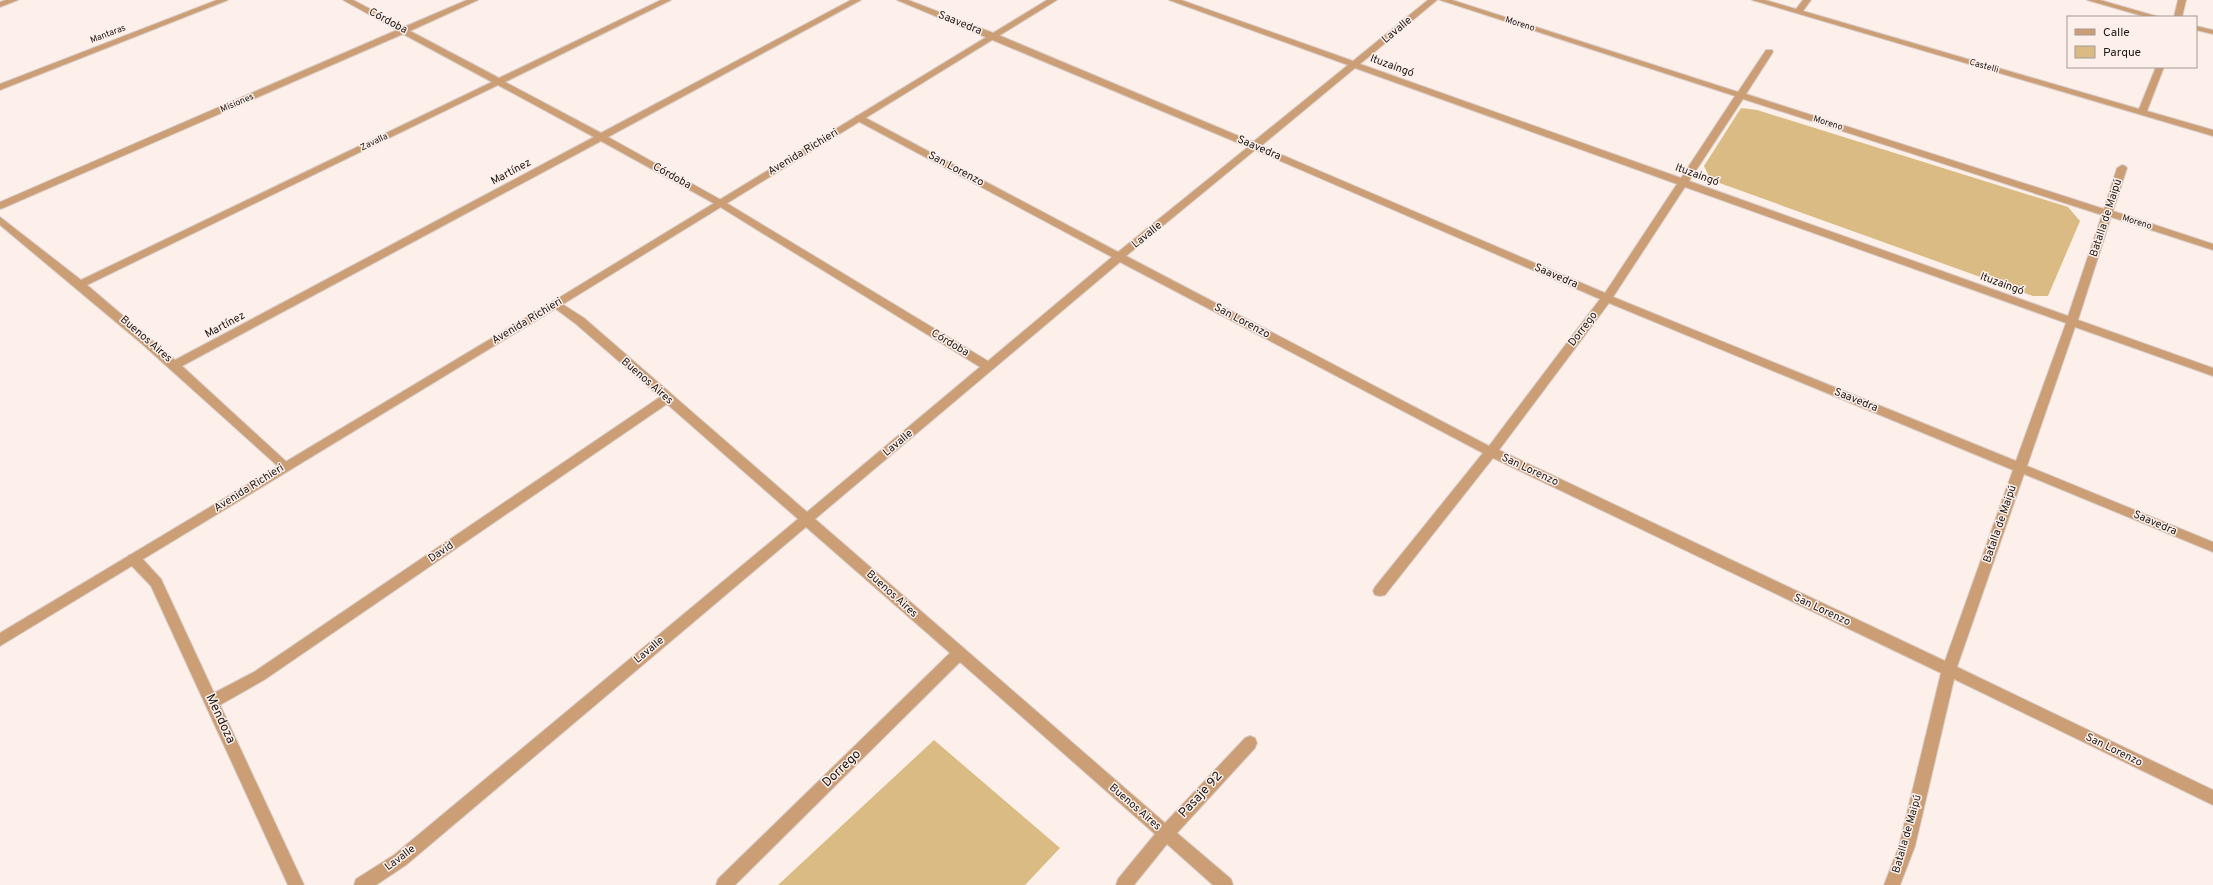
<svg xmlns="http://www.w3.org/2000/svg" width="2213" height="885" font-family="Overpass,sans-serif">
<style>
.green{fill:#d9bb83}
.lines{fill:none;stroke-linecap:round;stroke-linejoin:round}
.minor-casing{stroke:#d9cdc9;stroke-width:2}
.tertiary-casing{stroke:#d9cdc9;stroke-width:2}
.minor{fill:#cc9e75;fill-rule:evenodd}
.tertiary{fill:#cc9e75;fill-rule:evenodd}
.labels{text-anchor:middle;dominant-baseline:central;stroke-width:3;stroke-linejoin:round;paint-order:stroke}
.far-street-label{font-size:9px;fill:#1c1816;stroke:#fdf0eb}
.street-label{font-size:11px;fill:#1c1816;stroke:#fdf0eb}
.near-street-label{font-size:13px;fill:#1c1816;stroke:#fdf0eb}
</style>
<rect width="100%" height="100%" fill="#fdf0eb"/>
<!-- green -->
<path class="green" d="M1741,108L1757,110L2068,207L2080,221L2048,296H2033L1711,180L1704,166Z
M934,740L1060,848L1025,885H778Z"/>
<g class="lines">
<defs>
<path id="minor" d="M6,0H18L0,7V2Z
M217,0H228L0,90V84Z
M343,0H353L404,27L467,0H478L410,31L499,78L661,0H671L505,82L601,133L851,0H861L608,137L723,201L988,361L1112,257L856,120V116H862L1118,252L1248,147L897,0H908L996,34L1253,142L1348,65L1169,0H1181L1353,61L1428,0H1437L1360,64L1681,178L1735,96L1440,0H1452L1738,92L1766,50H1772L1773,52L1746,94L2104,209L2117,168L2122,165L2125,166L2127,168L2113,211L2213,244V250L2111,217L2078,320L2213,368V376L2075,327L2027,466L2213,542V552L2024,474L1957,667L2213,790V805L1954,679L1915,846L1900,885H1884L1899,846L1941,673L1493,458L1385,595L1380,596L1375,595L1373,591L1375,587L1483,453L1120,262L815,519L1165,823L1245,738L1250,736L1255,738L1257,743L1255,748L1177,833L1231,879L1233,885H1213L1167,844L1134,885H1116L1118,879L1155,834L960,662L735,885H716L718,879L950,653L806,527L406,865L376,885H354L356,879L394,855L798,519L667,404L264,680L220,705L304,885H288L151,586L129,563L127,559L129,555L134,554L139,555L161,579L214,693L254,672L660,397L576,324L552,306L551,304L552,302L556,300L584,318L807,512L980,367L717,205L601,141L182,366L291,466L289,469H281L141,343L0,225V217L81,280L492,82L403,34L3,208L0,209V202L397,30ZM1355,68L1677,184L1605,293L1261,146ZM498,85L594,137L175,360L87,285ZM1743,99L2102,215L2068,316L1689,181ZM1255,150L1600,299L1489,446L1126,256ZM1685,187L2066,323L2016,461L1613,297ZM1609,303L2013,470L1945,661L1499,450Z
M1752,0H1765L1796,9L1803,0H1811L1803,11L2139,109L2156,67H2164L2147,111L2213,130V136Z
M2087,0H2100L2159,17H2146Z
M2178,0H2186L2182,17H2174Z
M2196,26L2213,30V34L2196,30Z"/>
<path id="tertiary" d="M1047,0H1057L560,306L0,646V633L552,302Z"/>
</defs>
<!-- minor casing -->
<use href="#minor" class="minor-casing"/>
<!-- tertiary casing -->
<use href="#tertiary" class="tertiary-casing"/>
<!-- minor -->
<use href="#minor" class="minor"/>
<!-- tertiary -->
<use href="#tertiary" class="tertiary"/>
</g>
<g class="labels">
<!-- far-street labels -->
<g class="far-street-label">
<text transform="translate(1520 24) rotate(18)">Moreno</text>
<text transform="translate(108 34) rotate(-21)">Mantaras</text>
<text transform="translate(1984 66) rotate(16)">Castelli</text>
<text transform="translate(237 103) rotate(-23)">Misiones</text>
<text transform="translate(1828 123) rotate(18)">Moreno</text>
<text transform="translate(374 142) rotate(-26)">Zavalla</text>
<text transform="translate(2137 222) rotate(18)">Moreno</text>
</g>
<!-- street labels -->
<g class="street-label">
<text transform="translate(388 21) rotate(28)">Córdoba</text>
<text transform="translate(960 23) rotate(22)">Saavedra</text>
<text transform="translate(1397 30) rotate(-40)">Lavalle</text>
<text transform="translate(1392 66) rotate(20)">Ituzaingó</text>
<text transform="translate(1259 148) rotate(23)">Saavedra</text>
<text transform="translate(803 152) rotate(-31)">Avenida Richieri</text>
<text transform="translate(956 169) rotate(28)">San Lorenzo</text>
<text transform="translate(511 172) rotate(-28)">Martínez</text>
<text transform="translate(1697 175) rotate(20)">Ituzaingó</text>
<text transform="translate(672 176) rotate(29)">Córdoba</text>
<text transform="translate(2106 218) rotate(-72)">Batalla de Maipú</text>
<text transform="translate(1147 235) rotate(-39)">Lavalle</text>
<text transform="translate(1556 276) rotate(23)">Saavedra</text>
<text transform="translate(2002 284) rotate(20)">Ituzaingó</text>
<text transform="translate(527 321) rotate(-31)">Avenida Richieri</text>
<text transform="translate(1242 321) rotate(28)">San Lorenzo</text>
<text transform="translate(225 325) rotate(-28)">Martínez</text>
<text transform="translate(1583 329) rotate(-53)">Dorrego</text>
<text transform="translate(146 339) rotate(41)">Buenos Aires</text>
<text transform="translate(950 343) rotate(31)">Córdoba</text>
<text transform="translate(647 381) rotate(41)">Buenos Aires</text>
<text transform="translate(1856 400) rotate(22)">Saavedra</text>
<text transform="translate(898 443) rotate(-40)">Lavalle</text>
<text transform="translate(1530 470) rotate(25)">San Lorenzo</text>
<text transform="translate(249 488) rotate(-32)">Avenida Richieri</text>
<text transform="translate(2155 523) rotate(23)">Saavedra</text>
<text transform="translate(2000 524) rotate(-71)">Batalla de Maipú</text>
<text transform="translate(441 552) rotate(-34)">David</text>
<text transform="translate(892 594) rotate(42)">Buenos Aires</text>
<text transform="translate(1822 610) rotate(25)">San Lorenzo</text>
<text transform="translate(649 650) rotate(-40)">Lavalle</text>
<text transform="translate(2114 750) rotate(26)">San Lorenzo</text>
<text transform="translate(1135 807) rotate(41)">Buenos Aires</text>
<text transform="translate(1907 834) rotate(-74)">Batalla de Maipú</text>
<text transform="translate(400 858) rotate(-37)">Lavalle</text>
</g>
<!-- near-street labels -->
<g class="near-street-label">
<text transform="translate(220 719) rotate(65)">Mendoza</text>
<text transform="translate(842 769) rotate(-44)">Dorrego</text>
<text transform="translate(1201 795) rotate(-47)">Pasaje 92</text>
</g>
</g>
<!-- legend -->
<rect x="2067" y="16" width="130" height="52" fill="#fdf0eb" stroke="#a39a96"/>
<rect x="2075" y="29" width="20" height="6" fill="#cc9e75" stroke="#a39a96"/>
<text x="2103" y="36" font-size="12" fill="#1c1816">Calle</text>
<rect x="2075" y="46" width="20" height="12" fill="#d9bb83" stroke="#a39a96"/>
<text x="2103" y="56" font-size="12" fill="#1c1816">Parque</text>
</svg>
